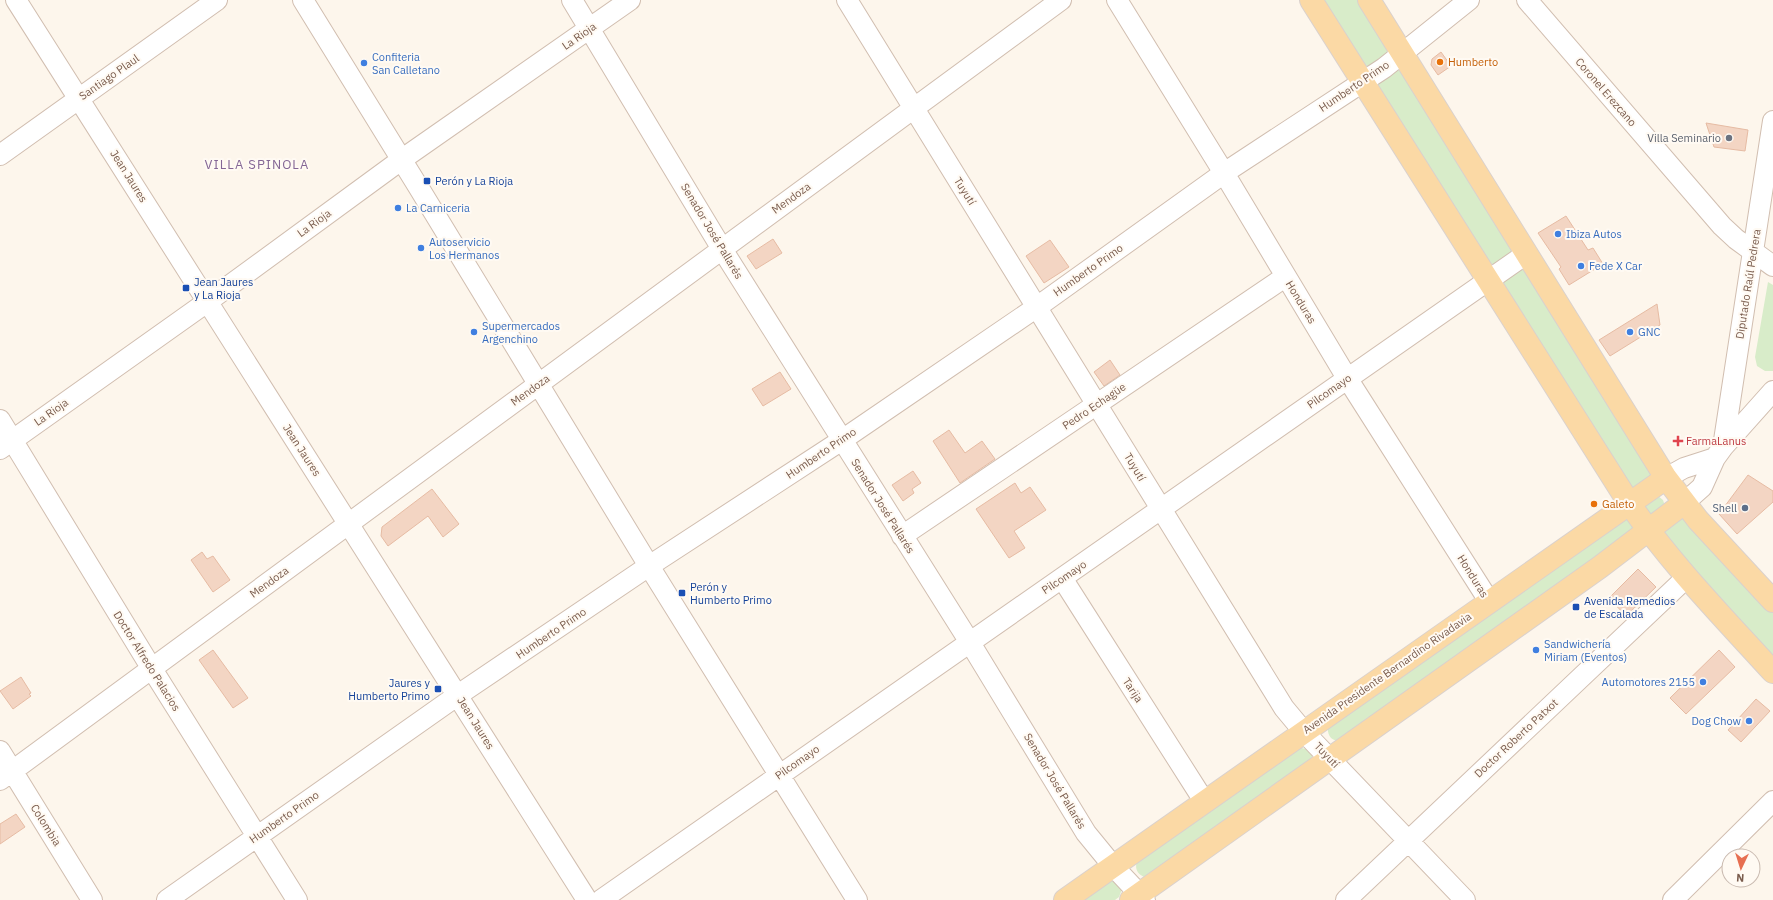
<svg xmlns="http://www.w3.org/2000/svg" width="1773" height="900" font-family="'IBM Plex Sans',sans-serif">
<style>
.green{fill:#d8ecc9}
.building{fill:#f3d5c3;stroke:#e6bba3}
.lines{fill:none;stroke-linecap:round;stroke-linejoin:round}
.minor-casing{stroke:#d1beb0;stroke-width:22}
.major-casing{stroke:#dad1cd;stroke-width:24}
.minor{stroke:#fff;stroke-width:20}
.major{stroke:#fbd9a5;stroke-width:22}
.food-dot{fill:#e8710a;stroke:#fffaf3;stroke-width:1.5}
.shop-dot{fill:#3f7fe0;stroke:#fffaf3;stroke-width:1.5}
.worship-dot{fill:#6b7280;stroke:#fffaf3;stroke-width:1.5}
.transit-dot{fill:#1a4fb4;stroke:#fffaf3;stroke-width:1.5}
.health-dot{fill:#e0444e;stroke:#fffaf3;stroke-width:1.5}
.service-dot{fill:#5c6f8a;stroke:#fffaf3;stroke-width:1.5}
.labels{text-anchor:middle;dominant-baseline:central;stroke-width:4;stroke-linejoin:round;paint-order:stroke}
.street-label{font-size:11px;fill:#7a5c4d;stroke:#fffaf3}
.shop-label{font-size:11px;fill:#366cbe;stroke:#fffaf3;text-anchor:start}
.food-label{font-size:11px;fill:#c56008;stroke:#fffaf3;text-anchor:start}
.worship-label{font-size:11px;fill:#5b616d;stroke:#fffaf3;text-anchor:end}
.transit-label{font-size:11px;fill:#164399;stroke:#fffaf3;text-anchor:start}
.health-label{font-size:11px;fill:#be3a42;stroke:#fffaf3;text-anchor:start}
.service-label{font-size:11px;fill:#4e5e75;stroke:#fffaf3;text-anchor:end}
.quarter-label{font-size:13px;letter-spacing:1px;fill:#846695;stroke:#fffaf3}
</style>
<rect width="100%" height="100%" fill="#fdf6ec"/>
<!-- green -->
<path class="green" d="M1311,0H1369L1666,478L1629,503Z
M1768,282L1773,285V371H1765L1757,366L1755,357Z
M1658,496L1663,500L1665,506L1651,515L1646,511L1644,505Z
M1684,503L1773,601V672L1649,531Z
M1624,519H1627L1634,527L1632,530L1338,741C1330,740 1327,734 1328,726Z
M1297,747L1311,750L1313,755L1310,761L1151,875L1144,877C1136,873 1135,868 1137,860Z
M1111,879L1116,880L1122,889L1119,897L1115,900H1081Z"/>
<!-- building -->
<path class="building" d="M1441,52L1451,66L1438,75L1431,65L1432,59Z
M1706,123L1748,130L1745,151L1714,147Z
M1566,216L1588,250L1593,248L1603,264L1569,285L1559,269L1561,267L1538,233Z
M773,239L782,253L756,269L747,256Z
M1050,240L1069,267L1044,283L1026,256Z
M1657,304L1660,325L1610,356L1599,340Z
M1110,360L1120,375L1104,386L1094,372Z
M780,372L791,389L763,406L752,389Z
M949,430L965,453L982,441L995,459L960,483L933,441Z
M913,471L921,483L912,489L914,493L903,501L892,485Z
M1748,475L1773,491V502L1737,534L1719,514Z
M1015,483L1021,493L1030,487L1046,510L1014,531L1025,548L1009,558L976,509Z
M432,489L459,524L443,537L428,516L388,546L381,536L382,527Z
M202,552L207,559L213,556L230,580L213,592L191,560Z
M1638,569L1656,587L1626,616L1609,598Z
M213,650L248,698L233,708L199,660Z
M1719,650L1735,667L1686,714L1670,698Z
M21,677L31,693L29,694L31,696L13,709L0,691Z
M1756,699L1770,711L1741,742L1728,730Z
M16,814L25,827L0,844V824Z"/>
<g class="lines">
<defs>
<path id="minor" d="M16,0L587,900
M303,0L419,188L649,566L857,900
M572,0L722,249L969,641L1086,833L1113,866L1145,900
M847,0L1284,708L1304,732L1465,900
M1117,0L1224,173L1347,378L1489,601
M1527,0L1722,226L1736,239L1773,266
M0,155L217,0
M0,420L152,669L297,900
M1723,447L1773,121
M0,449L207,302L401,160L630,0
M1666,478L1684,468L1715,458
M1684,503L1702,487L1715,458L1723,447L1773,391
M902,536L1285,277
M1062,578L1204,801
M0,751L92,900
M0,780L1061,0
M167,900L458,695L649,566L842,440L1037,307L1224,173L1384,68L1469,0
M601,900L1526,254
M1346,900L1687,577
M1673,900L1773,801"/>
<path id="major" d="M1311,0L1629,503C1671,564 1723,617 1773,672
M1369,0L1666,478L1698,520L1773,601
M1065,900L1666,478
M1131,900L1600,567L1684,503"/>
</defs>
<!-- minor casing -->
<use href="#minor" class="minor-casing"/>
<!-- major casing -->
<use href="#major" class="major-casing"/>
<!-- minor -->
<use href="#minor" class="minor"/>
<!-- major -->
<use href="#major" class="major"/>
</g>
<!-- markers -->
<g class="food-dot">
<circle cx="1440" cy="62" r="4"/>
<circle cx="1594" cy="504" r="4"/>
</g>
<g class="shop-dot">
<circle cx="364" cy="63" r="4"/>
<circle cx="398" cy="208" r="4"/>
<circle cx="1558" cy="234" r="4"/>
<circle cx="421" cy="248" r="4"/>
<circle cx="1581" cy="266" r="4"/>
<circle cx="474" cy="332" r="4"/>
<circle cx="1630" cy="332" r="4"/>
<circle cx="1536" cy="650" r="4"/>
<circle cx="1703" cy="682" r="4"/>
<circle cx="1749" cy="721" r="4"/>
</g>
<circle class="worship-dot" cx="1729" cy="138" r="4"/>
<g class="transit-dot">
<rect x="423" y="177" width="8" height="8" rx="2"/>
<rect x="182" y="284" width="8" height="8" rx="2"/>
<rect x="678" y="589" width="8" height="8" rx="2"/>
<rect x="1572" y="603" width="8" height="8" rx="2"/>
<rect x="434" y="685" width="8" height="8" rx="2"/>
</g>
<path class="health-dot" d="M1676 435h4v4h4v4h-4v4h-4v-4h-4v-4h4z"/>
<circle class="service-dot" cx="1745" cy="508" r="4"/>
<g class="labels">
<!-- street labels -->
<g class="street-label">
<text transform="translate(579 36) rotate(-35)">La Rioja</text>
<text transform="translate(109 77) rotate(-35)">Santiago Plaul</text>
<text transform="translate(1354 86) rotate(-34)">Humberto Primo</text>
<text transform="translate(1606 92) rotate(49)">Coronel Erezcano</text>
<text transform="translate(129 176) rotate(58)">Jean Jaures</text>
<text transform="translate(965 191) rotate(58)">Tuyutí</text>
<text transform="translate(791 198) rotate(-36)">Mendoza</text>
<text transform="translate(314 223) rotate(-36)">La Rioja</text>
<text transform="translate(712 231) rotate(59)">Senador José Pallarés</text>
<text transform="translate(1088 270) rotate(-35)">Humberto Primo</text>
<text transform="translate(1748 284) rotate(-81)">Diputado Raúl Pedrera</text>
<text transform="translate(1301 302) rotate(59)">Honduras</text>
<text transform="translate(530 390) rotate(-36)">Mendoza</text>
<text transform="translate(1329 391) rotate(-35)">Pilcomayo</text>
<text transform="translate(1094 406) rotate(-34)">Pedro Echagüe</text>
<text transform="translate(51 412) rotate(-35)">La Rioja</text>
<text transform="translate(302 450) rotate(57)">Jean Jaures</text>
<text transform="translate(821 453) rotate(-34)">Humberto Primo</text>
<text transform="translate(1135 467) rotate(59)">Tuyutí</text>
<text transform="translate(883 506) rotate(58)">Senador José Pallarés</text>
<text transform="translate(1473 576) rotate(58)">Honduras</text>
<text transform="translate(1064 577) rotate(-34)">Pilcomayo</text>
<text transform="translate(269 582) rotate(-36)">Mendoza</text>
<text transform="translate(551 633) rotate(-34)">Humberto Primo</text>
<text transform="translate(147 661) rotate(58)">Doctor Alfredo Palacios</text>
<text transform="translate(1387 673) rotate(-35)">Avenida Presidente Bernardino Rivadavia</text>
<text transform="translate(1133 690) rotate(57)">Tarija</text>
<text transform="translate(476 723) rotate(58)">Jean Jaures</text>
<text transform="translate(1516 738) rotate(-43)">Doctor Roberto Patxot</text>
<text transform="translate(1327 755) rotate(46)">Tuyutí</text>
<text transform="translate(797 762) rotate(-35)">Pilcomayo</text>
<text transform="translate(1055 781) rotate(59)">Senador José Pallarés</text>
<text transform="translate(284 817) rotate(-35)">Humberto Primo</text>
<text transform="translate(46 825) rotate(58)">Colombia</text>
</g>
<!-- shop labels -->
<g class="shop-label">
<text x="372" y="57">Confiteria<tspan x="372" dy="13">San Calletano</tspan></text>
<text x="406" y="208">La Carniceria</text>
<text x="1566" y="234">Ibiza Autos</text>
<text x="429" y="242">Autoservicio<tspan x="429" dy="13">Los Hermanos</tspan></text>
<text x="1589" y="266">Fede X Car</text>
<text x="482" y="326">Supermercados<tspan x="482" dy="13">Argenchino</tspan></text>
<text x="1638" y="332">GNC</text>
<text x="1544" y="644">Sandwichería<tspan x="1544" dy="13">Miriam (Eventos)</tspan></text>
<text x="1695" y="682" text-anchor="end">Automotores 2155</text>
<text x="1741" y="721" text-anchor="end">Dog Chow</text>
</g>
<!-- food labels -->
<g class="food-label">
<text x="1448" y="62">Humberto</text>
<text x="1602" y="504">Galeto</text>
</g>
<!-- worship labels -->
<g class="worship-label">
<text x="1721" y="138">Villa Seminario</text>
</g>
<!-- transit labels -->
<g class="transit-label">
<text x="435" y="181">Perón y La Rioja</text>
<text x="194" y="282">Jean Jaures<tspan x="194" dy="13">y La Rioja</tspan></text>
<text x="690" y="587">Perón y<tspan x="690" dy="13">Humberto Primo</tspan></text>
<text x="1584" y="601">Avenida Remedios<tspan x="1584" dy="13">de Escalada</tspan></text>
<text x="430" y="683" text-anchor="end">Jaures y<tspan x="430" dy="13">Humberto Primo</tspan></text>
</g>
<!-- health labels -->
<g class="health-label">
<text x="1686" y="441">FarmaLanus</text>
</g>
<!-- service labels -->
<g class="service-label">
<text x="1737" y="508">Shell</text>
</g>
<!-- quarter labels -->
<g class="quarter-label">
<text x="257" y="164">VILLA SPINOLA</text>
</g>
</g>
<!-- north arrow -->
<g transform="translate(1741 868) rotate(184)"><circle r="19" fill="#fffaf3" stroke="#cabbb1"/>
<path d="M0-3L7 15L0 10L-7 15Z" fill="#e76f51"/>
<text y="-6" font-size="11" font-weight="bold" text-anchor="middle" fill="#7a5c4d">N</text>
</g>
</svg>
